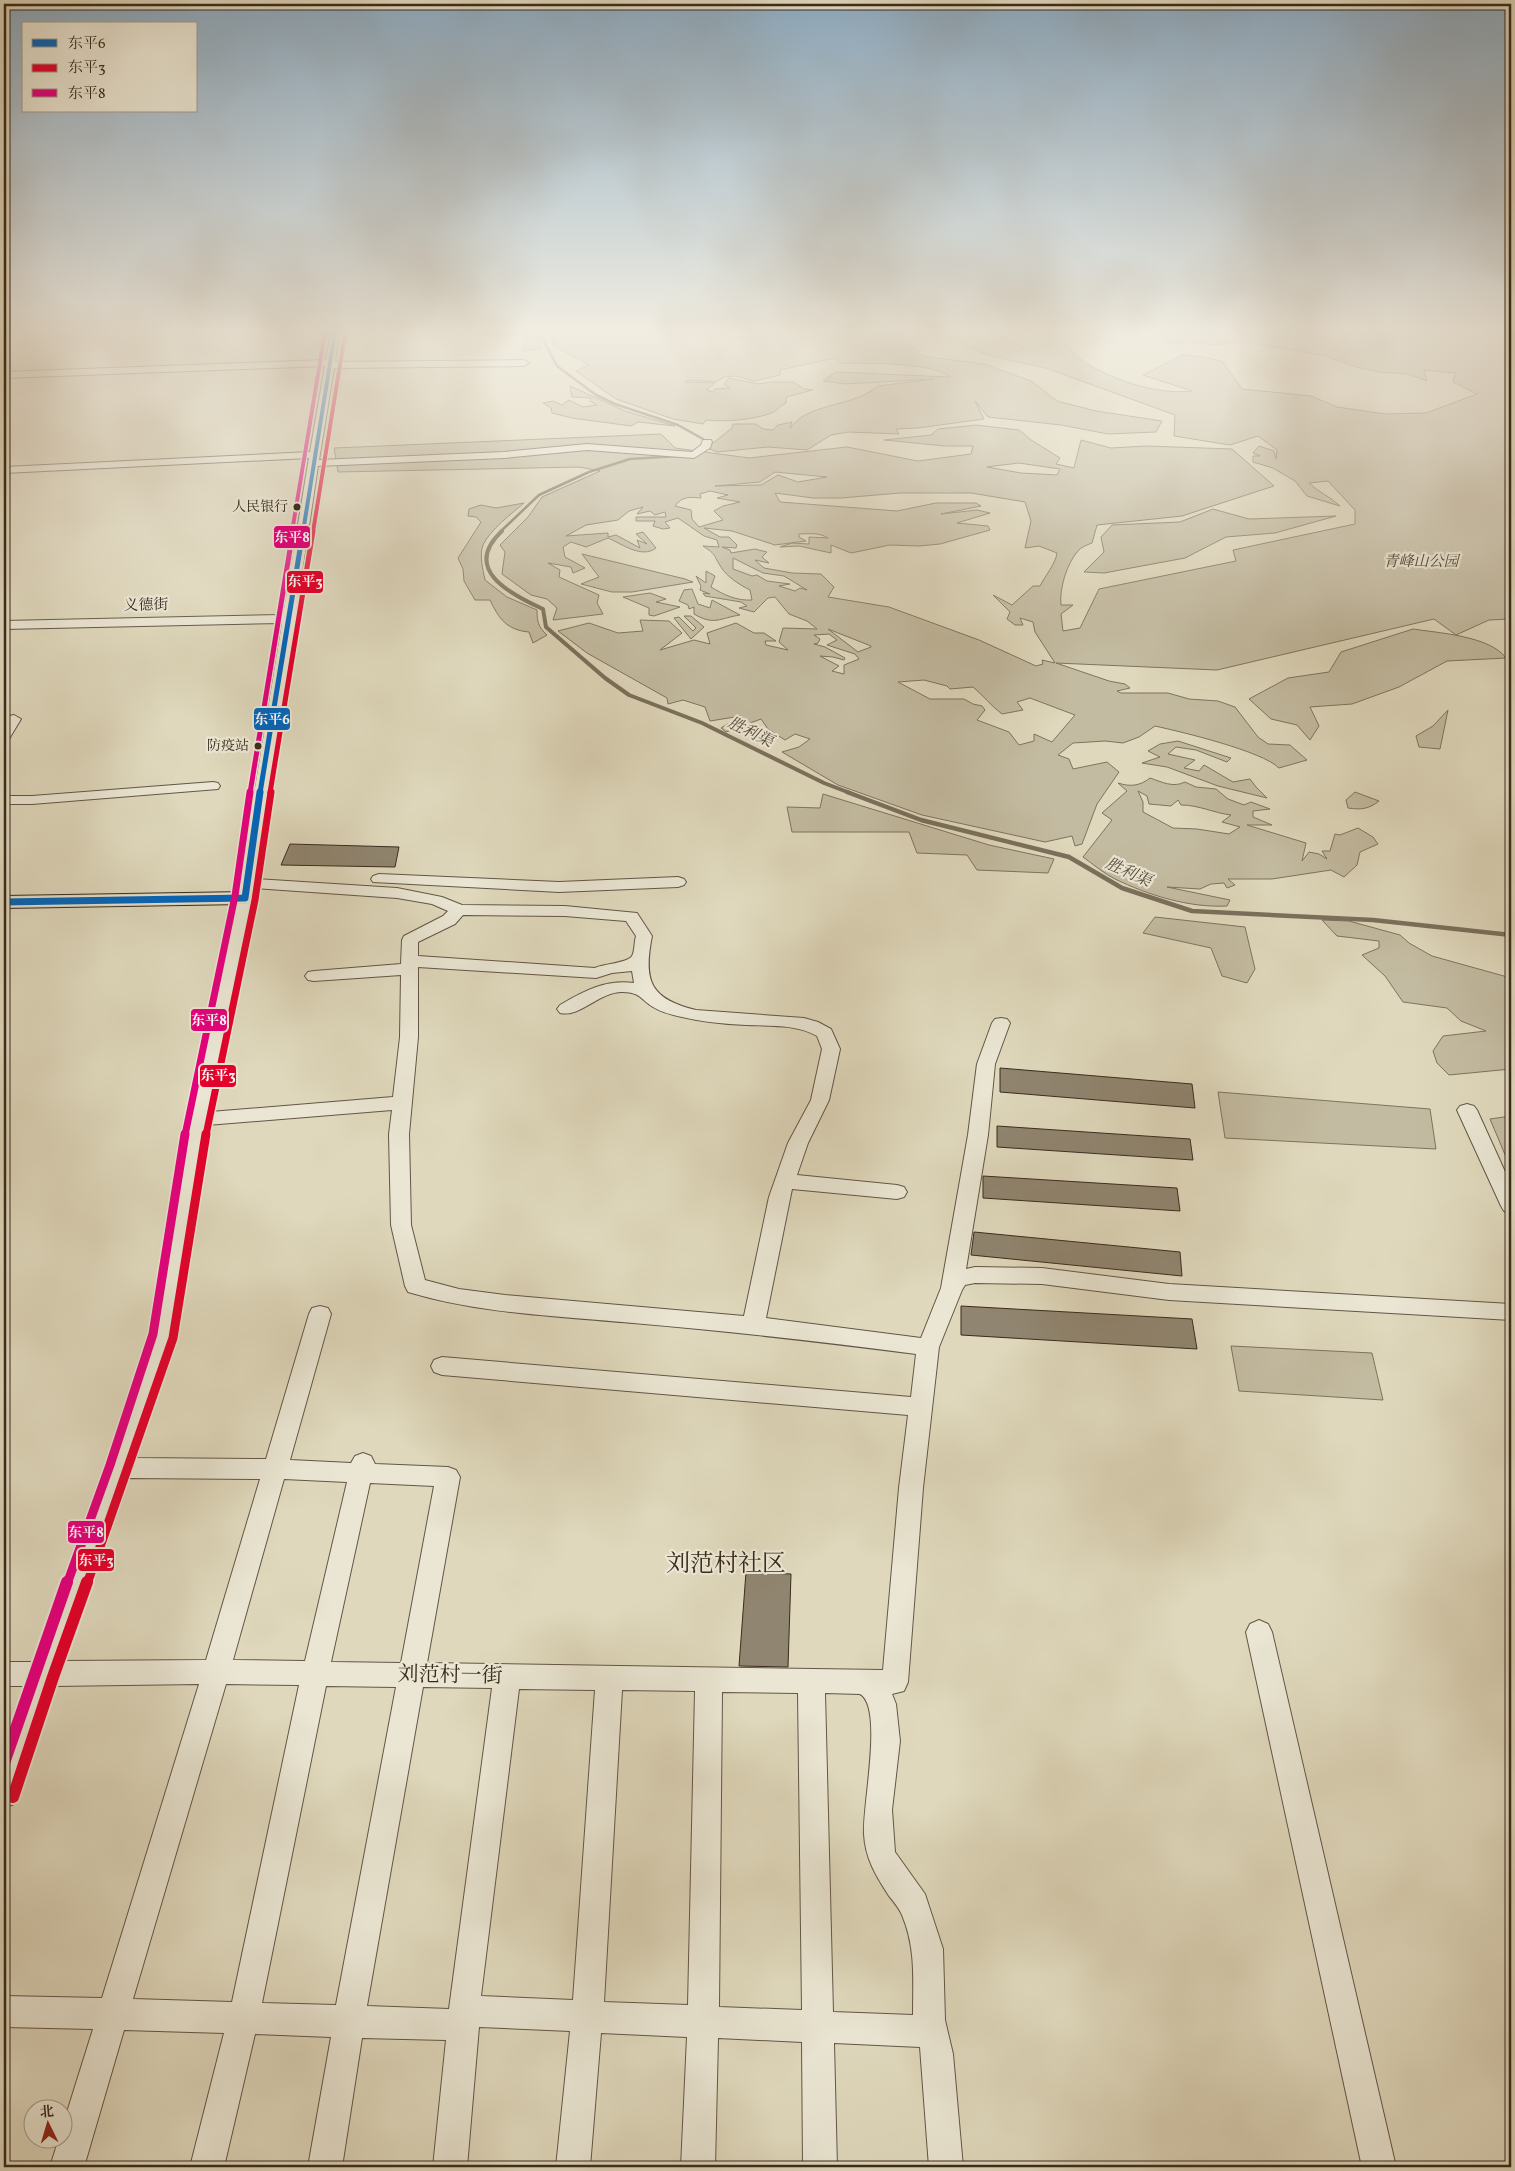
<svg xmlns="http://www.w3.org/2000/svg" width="1515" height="2171" font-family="Vollkorn,'Noto Serif SC',serif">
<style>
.green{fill:#c3bba1;stroke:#7e7360;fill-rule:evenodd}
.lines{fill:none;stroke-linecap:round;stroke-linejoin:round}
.stream-far2{stroke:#7b6f5c;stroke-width:2.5}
.stream-far1{stroke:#7b6f5c;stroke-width:4}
.stream{stroke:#7b6f5c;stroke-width:4.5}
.building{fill:#908570;stroke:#3a2b1e}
.minor-casing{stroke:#635646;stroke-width:2}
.major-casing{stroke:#3a2b1e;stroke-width:2}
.minor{fill:#eae6d3;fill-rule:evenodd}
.major{fill:#dfd8bc;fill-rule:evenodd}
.bus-1-far2-casing{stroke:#eae6d3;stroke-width:5.5}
.bus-1-far1-casing{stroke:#eae6d3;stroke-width:8}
.bus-1-casing{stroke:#eae6d3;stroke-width:10}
.bus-2-far4-casing{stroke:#eae6d3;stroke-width:5.5}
.bus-2-far3-casing{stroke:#eae6d3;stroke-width:8}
.bus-2-far2-casing{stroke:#eae6d3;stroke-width:10}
.bus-2-far1-casing{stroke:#eae6d3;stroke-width:12}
.bus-2-casing{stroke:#eae6d3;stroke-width:16}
.bus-3-far4-casing{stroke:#eae6d3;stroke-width:5.5}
.bus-3-far3-casing{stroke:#eae6d3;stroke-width:8}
.bus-3-far2-casing{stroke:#eae6d3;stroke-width:10}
.bus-3-far1-casing{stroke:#eae6d3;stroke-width:12}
.bus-3-casing{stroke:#eae6d3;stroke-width:16}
.bus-1-far2{stroke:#0065bd;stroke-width:4}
.bus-1-far1{stroke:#0065bd;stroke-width:5}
.bus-1{stroke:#0065bd;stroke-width:7}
.bus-2-far4{stroke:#e4002b;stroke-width:4}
.bus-2-far3{stroke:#e4002b;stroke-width:5}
.bus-2-far2{stroke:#e4002b;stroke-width:7}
.bus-2-far1{stroke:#e4002b;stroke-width:9}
.bus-2{stroke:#e4002b;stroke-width:12}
.bus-3-far4{stroke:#e5007d;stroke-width:4}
.bus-3-far3{stroke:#e5007d;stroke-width:5}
.bus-3-far2{stroke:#e5007d;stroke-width:7}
.bus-3-far1{stroke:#e5007d;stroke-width:9}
.bus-3{stroke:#e5007d;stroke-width:12}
.bus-dot{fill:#3a2b1e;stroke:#eae6d3;stroke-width:2}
.labels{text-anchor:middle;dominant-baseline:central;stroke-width:4.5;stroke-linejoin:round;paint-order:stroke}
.far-bus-label{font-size:14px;fill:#3a2b1e;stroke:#eae6d3;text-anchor:end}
.far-park-label{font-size:15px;font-style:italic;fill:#554838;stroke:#eae6d3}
.far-street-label{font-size:15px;fill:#3a2b1e;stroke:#eae6d3}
.far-water-label{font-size:16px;font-style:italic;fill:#5b4d3d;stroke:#eae6d3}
.near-street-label{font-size:21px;fill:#3a2b1e;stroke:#eae6d3}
.near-quarter-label{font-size:24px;fill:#3a2b1e;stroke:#eae6d3}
.line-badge{stroke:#eae6d3;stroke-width:2}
.badge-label{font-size:14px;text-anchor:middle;font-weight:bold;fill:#fff}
</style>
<rect width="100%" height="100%" fill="#dfd8bc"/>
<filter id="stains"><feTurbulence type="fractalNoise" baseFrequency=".004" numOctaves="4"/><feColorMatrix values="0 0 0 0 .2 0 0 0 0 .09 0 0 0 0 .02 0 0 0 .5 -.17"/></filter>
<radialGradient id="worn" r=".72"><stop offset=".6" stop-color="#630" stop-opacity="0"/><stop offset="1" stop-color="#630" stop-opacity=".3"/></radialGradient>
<!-- green -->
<path class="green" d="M479,332H538L540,349L523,351L526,335H478Z
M552,332H735L730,336L754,337L750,332H886C898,341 914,343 922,356L984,364L1031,381L1057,401L1096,411L1162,421L1156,432L1108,434L1061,425L988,417L975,401L984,419L918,428L896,429L899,434L848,432L831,435L807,450L768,447L717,452L707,448L732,428L733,424H756L763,429L773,430L778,425L792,422L790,428C794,424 799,418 805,415C828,403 858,403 878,386L934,379L846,384L823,381L836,372L950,377C930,361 866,364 839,363L835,358L780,370V375L754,381L736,376L724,377L716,382L688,380L685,382L715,383L706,390L713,392L715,389L730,388L724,384L729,378L759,384L772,382H793L804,389L813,390L786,397V403C781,406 775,412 769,414C750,420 726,422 706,420L703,424L673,419L616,399L576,371L589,365L553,345Z
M942,332H996L1025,348L1036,332H1068L1058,336C1067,346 1077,358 1089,365C1119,382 1159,395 1192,391L1143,375L1183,355L1203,357L1222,361L1242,389L1311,396L1337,407L1385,414L1426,413L1477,394L1453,382L1455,373L1424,370L1427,381L1408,374L1379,372L1356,367L1326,356L1299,351L1242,342L1212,345L1192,342L1170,343L1148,332H1511V619L1489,620L1456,635L1434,619L1217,670L1056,663L1109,681L1125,684L1130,688L1117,691L1121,693H1168L1189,699L1218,701L1235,707L1258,737L1268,744L1290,745L1307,760L1279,768C1262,751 1182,732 1155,726L1139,737L1123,743L1105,741L1073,743L1058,755L1069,759L1073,769L1107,762L1119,772L1097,804L1082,844L1075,846L1072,836L1045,842L922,815L838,785L782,752L799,747L810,739L795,734L785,740L768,729L761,719L726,732L721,728L741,716L710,721L705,707L683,700L668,704L667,698L587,653L558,631L589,623L618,633L643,631L640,620L669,621L682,633L660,650L694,640L710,644L707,633L736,623L754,633H764L776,641H765L766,645L788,650L779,642L783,628L817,629L807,621L789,614L775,597L768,598L754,612L739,608L747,606L741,602L705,596L703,593L710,594L700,590L701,586L696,576L706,583V571L715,576L711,587C724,595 737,601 752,600L750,590C740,585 727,577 721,567C713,555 717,555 703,546L719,547L717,540L704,536L678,518L665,522L670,528L663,529L653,526L655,521H636V517H666L665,512L655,515L650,511L637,514L643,507L629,511L618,520L586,525L566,536L608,533V537L616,535L640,548L637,540L647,544L636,534L643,532L656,548C642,559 622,544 608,538L586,547L571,542L563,547L565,557L585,568L573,573L571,567L548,563L560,570L559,577L599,595L597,603L603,614L553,620L557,608L547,599L531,595L502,574L505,552L500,545L528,517L542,497L600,471L579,467L338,472L334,448L661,434L675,448L749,458L847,447L918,461L971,454L973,446H945L884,440L931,435L938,429L976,425L1019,430L1031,440L1060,458L1056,464L1074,468L1081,440L1111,448L1147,446L1232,449L1274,486L1182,516L1097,525L1092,543C1087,545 1081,547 1078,551C1067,563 1059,589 1061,605H1073L1061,614L1063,631L1080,628L1099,589L1236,561L1233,550L1355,524V510L1328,481L1309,483C1318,492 1331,497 1340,506L1307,496L1295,481L1273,468L1253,462V456H1260L1253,453L1259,446L1274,451L1276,459L1277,450L1258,436L1230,445L1174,436L1175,415L1046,368L990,356L938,334ZM1019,463L1060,469L1057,475L1021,473L987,467ZM775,472L827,477L798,482L778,475L761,485L715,486L760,482ZM710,491L728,495L717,498L740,502L723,506L714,511L723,520L699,527L692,519L691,510L675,506C682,496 690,497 701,498L700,494ZM775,493L813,498H841L900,493H971L1025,502L1031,521L1025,548L1039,546L1057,553C1056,563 1045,576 1040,586H1033L1012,605L993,595L1010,612L1007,619L1015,625H1023L1020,618L1033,622L1035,632L1055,663L1042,660L1043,664L1036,666L979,640L889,607L828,597L834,587L821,574L792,573L764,568L755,560L769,563L762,557L767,552L755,549L731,553L730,550L722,547L736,548L737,545L729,537H720L704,528L732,531L775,545L806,541L799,537V534C809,534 818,532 828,538L809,537V544L792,543L780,547L799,546L831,553V545L851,553L890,545L919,546L940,544L990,530L988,526L957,523L990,513L977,510L941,514L981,506L976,503H936L897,511L780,502ZM733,558L763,573L784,576L807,590L800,588L795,591L779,586L790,584L767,581L757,575L752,576L733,569ZM828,629L871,646V647L858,652ZM829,634L837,640L827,645L855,654L859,659L844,665V674L832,671L839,666L820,656L833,657L844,660L845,658L825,647L814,644L818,643L820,639L814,635ZM924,680L947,686L950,689L973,687C983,695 991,706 1002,714L1023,710L1017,702L1030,698L1075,715L1052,742L1034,734V741L1019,745L1009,732L977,720L985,710L982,706L973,704L964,699H930L898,682Z
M570,386L625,411L675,426L638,422L631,426L572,418L552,413L551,408L543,403L553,401L562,405L569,400L583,407L597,405L590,401L591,398L572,397Z
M524,503C511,514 490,530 483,545C479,556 483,569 485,580L507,597L537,610C537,621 538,627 547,635L533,643L529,632C507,630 499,619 490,600H475L464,581L463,569L458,558L481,522L476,517L468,516L469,509L481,505L496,508Z
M1213,509L1249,519L1336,516L1275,533L1226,537L1185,558L1104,573L1084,572L1104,552L1101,537L1112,525L1180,522Z
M582,554L685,579L693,582L632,592H612L581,584L599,577Z
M692,589L698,604L710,608L712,600L740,615C720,618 714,626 694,614V607L689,609L688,605L679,601L684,590Z
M650,593L666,599L656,602L680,607L654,616L649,615V608L623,597Z
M684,616H691L704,627L691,639L674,618L679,617L693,631L696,628Z
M1413,629C1439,633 1490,636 1506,658L1447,661L1399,687L1352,704L1310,707L1319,726L1310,740L1297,725L1271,719L1249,699L1288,678L1329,672L1341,652Z
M1448,710L1440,749L1419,747L1416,736L1433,726Z
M1178,741L1231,758L1227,762L1196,750L1176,747L1168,754L1195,760L1184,768L1199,771L1204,765L1233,782L1250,779L1256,787L1267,798L1218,786L1167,767L1142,763L1160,757L1148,751L1160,744Z
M1150,778C1162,782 1173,788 1185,782L1196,787L1216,789L1228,799L1244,805L1251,802L1270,809L1253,811V817L1272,825H1247L1306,843L1302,861L1309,852L1319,854L1327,859L1322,851H1330L1335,834L1340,835L1358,828L1373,837L1378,844L1360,852L1357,865L1344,877L1331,870L1272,879H1228L1235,885L1227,888L1224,883L1211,884L1200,889L1167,887L1230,900L1227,906C1189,908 1148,895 1115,879C1103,873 1093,864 1083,857L1112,820L1102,813L1127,791L1118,783C1130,787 1140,786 1150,778ZM1138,791L1147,796L1149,804L1171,806L1178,800L1181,805C1199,805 1214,813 1231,815L1222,822L1240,827L1229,834L1197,829L1173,828L1143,812V802Z
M1355,792L1379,801C1369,809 1361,810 1348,808L1346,800Z
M823,794L989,845L1054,859L1048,873L977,870L967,855L917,853L909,832H792L787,807L820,808Z
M1155,917L1245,927L1255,969L1247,983L1222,976L1211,948L1143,933Z
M1322,920L1349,921L1400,935L1409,943L1432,956L1511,978V1069L1449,1075L1437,1063L1433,1051L1443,1036L1486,1031L1461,1021L1447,1008L1403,1002L1385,976L1362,955L1379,948V941L1337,936Z
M1218,1092L1430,1109L1436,1149L1225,1138Z
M1511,1116V1169L1490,1119Z
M1231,1346L1372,1353L1383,1400L1239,1391Z"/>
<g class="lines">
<!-- stream-far2 -->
<path class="stream-far2" d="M539,332L557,366L596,395L615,404L678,425L703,439L704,444L702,446
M500,532L539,495L589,472L630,459L679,456"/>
<!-- stream-far1 -->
<path class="stream-far1" d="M502,531C461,569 510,594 543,609L546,627L605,678L629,695L702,723L824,783L850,793"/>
<!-- stream -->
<path class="stream" d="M847,792L921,820L1069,857L1122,888L1192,911L1373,920L1511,935"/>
</g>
<!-- building -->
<path class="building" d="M290,844L399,847L395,867L281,865Z
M1000,1068L1192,1084L1195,1108L1000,1092Z
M997,1126L1190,1139L1193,1160L997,1147Z
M983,1176L1177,1188L1180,1211L983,1198Z
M974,1232L1180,1252L1182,1276L971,1255Z
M961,1306L1192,1319L1197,1349L961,1335Z
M746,1572L791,1574L788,1667L739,1666Z"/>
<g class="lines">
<defs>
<path id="minor" d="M331,332H339L335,362L524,360L529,363L524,366L334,368L319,460L504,452L587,444L692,452L701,445L703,440H711L712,442L710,448L694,458L587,450L504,458L318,466L256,879L397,888L442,897L462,905L565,906L637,913L652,936C643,981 650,999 696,1010L804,1018L818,1022L831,1029L840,1049L829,1100L808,1143L797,1175L897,1185L904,1187L907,1192L904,1197L897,1199L792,1189L766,1318L921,1338L941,1288L968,1135L977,1064L992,1023L995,1019L1001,1018L1007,1019L1010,1023L995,1064L988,1135L966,1269L975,1267L1042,1268L1169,1284L1511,1304V1320L1169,1300L1042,1284L975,1283L965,1285L962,1290L939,1347L923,1488L908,1682L904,1691L892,1694L896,1704L900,1741L892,1810L895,1852L925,1894L943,1949L945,2020L953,2054L963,2167H929L920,2047L834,2043L837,2167H803L802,2042L718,2038L715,2167H681L687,2037L601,2033L590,2167H556L570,2031L479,2027L467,2167H433L446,2040L362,2038L342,2167H308L331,2037L255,2034L224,2167H190L224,2033L124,2030L84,2167H50L59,2138H62V2128L93,2029L4,2027V1996L102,1998L199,1684L54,1686L18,1794L14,1804L4,1808V1753L27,1686H4V1662H35L107,1468L152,1336L188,1119L237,898L282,623L4,629V621L283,615L309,458L4,473V467L310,452L325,366L4,378V372L326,360ZM254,888L397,898L432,904L448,911L443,916L404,936L402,940L401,964L314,971L308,972L305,976L308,980L314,981L401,975L400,1037L393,1097L210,1112ZM463,915L565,916L626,921L636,936C634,942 635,951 632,956C628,963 603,964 595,968L418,956V942L455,924ZM418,967L596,978L612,973L632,971L634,983C606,979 584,991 560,1005L557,1009L560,1013C580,1018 600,991 623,992C642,993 640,999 653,1007C661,1012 672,1015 682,1017C703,1022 724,1024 746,1025C770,1026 796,1024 817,1036L822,1049L811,1100L788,1143L769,1197L744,1316L505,1295L459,1289L425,1280L411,1225L409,1134L418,1037ZM392,1110L389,1134L391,1225L405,1286L408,1292C481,1314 558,1316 633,1323C728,1331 822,1342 916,1354L911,1397L442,1357L434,1360L431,1366L434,1372L442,1375L908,1415L899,1488L883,1670L427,1663L460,1477L456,1470L448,1467L375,1464L371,1456L363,1453L355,1456L351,1463L290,1460L331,1314L328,1308L320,1306L312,1308L309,1314L266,1459L134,1458L174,1336L207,1125ZM127,1478L260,1479L206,1660L62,1661ZM284,1479L347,1482L305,1661L233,1660ZM370,1483L434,1486L401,1663L331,1662ZM226,1684L299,1685L232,2002L133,1999ZM326,1686L396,1687L336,2005L262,2003ZM423,1687L492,1688L449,2009L367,2006ZM519,1689L595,1690L573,2000L481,1996ZM622,1690L695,1691L688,2005L604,2002ZM722,1692L798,1693L802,2010L719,2007ZM825,1693L860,1694C884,1707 862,1807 864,1834C865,1858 876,1876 889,1896C894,1902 899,1908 902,1915C916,1948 913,1980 913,2015L833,2012Z
M14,715L21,719L9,739L4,740V725L9,716Z
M213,782L218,783L220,786L218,789L32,804H4V796H32Z
M379,874L559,882L678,877L684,879L686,882L684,885L678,887L559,892L373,882L371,879L373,876Z
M1467,1104L1474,1106L1477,1110L1511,1185V1213L1504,1211L1501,1206L1457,1110L1460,1106Z
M1259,1620L1268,1624L1272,1632L1396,2167H1362L1246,1632L1250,1624Z"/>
<path id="major" d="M245,892L252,894L255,898L252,902L245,904L4,908V896Z"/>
</defs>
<!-- minor casing -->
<use href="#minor" class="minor-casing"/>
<!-- major casing -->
<use href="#major" class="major-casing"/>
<!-- minor -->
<use href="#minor" class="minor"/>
<!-- major -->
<use href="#major" class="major"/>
<defs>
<path id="bus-1-far2" d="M303,532L335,332"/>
<path id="bus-1-far1" d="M260,793L303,531"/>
<path id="bus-1" d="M245,898L260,792
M4,902L245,898"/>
<path id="bus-2-far4" d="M313,532L345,334"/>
<path id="bus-2-far3" d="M270,793L313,531"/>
<path id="bus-2-far2" d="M206,1135L255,900L271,792"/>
<path id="bus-2-far1" d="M87,1584L173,1338L206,1134"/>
<path id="bus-2" d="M13,1797L53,1677L87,1582"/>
<path id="bus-3-far4" d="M292,532L325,332"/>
<path id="bus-3-far3" d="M250,793L293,531"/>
<path id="bus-3-far2" d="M185,1135L235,896L250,792"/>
<path id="bus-3-far1" d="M67,1584L110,1465L153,1334L185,1134"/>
<path id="bus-3" d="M4,1763L67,1582"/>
</defs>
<!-- bus-1-far2 casing -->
<use href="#bus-1-far2" class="bus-1-far2-casing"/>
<!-- bus-1-far1 casing -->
<use href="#bus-1-far1" class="bus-1-far1-casing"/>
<!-- bus-1 casing -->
<use href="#bus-1" class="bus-1-casing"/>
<!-- bus-2-far4 casing -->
<use href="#bus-2-far4" class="bus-2-far4-casing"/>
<!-- bus-2-far3 casing -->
<use href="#bus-2-far3" class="bus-2-far3-casing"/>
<!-- bus-2-far2 casing -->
<use href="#bus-2-far2" class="bus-2-far2-casing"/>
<!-- bus-2-far1 casing -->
<use href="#bus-2-far1" class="bus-2-far1-casing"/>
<!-- bus-2 casing -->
<use href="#bus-2" class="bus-2-casing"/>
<!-- bus-3-far4 casing -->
<use href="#bus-3-far4" class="bus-3-far4-casing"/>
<!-- bus-3-far3 casing -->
<use href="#bus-3-far3" class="bus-3-far3-casing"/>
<!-- bus-3-far2 casing -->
<use href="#bus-3-far2" class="bus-3-far2-casing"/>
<!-- bus-3-far1 casing -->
<use href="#bus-3-far1" class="bus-3-far1-casing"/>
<!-- bus-3 casing -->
<use href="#bus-3" class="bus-3-casing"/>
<!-- bus-1-far2 -->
<use href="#bus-1-far2" class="bus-1-far2"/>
<!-- bus-1-far1 -->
<use href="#bus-1-far1" class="bus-1-far1"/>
<!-- bus-1 -->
<use href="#bus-1" class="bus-1"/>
<!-- bus-2-far4 -->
<use href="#bus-2-far4" class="bus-2-far4"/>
<!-- bus-2-far3 -->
<use href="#bus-2-far3" class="bus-2-far3"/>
<!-- bus-2-far2 -->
<use href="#bus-2-far2" class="bus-2-far2"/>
<!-- bus-2-far1 -->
<use href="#bus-2-far1" class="bus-2-far1"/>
<!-- bus-2 -->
<use href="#bus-2" class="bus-2"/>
<!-- bus-3-far4 -->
<use href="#bus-3-far4" class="bus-3-far4"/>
<!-- bus-3-far3 -->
<use href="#bus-3-far3" class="bus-3-far3"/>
<!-- bus-3-far2 -->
<use href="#bus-3-far2" class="bus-3-far2"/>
<!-- bus-3-far1 -->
<use href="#bus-3-far1" class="bus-3-far1"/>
<!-- bus-3 -->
<use href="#bus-3" class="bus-3"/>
</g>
<!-- sky -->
<linearGradient id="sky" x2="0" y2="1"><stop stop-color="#8eabc1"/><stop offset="0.52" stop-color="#f1ede1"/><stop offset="1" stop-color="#f1ede1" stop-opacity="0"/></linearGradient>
<rect width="1515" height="636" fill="url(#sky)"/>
<!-- markers -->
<g class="bus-dot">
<circle cx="297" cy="507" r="4.5"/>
<circle cx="258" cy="746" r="4.5"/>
</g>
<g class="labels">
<!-- far-bus labels -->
<g class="far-bus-label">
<text x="288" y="507">人民银行</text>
<text x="249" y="746">防疫站</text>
</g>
<!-- far-park labels -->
<g class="far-park-label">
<text x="1421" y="562">青峰山公园</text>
</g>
<!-- far-street labels -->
<g class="far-street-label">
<text transform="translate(146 606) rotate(-1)">义德街</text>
</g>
<!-- far-water labels -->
<g class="far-water-label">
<text transform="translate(750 733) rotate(26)">胜利渠</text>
<text transform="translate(1128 873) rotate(24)">胜利渠</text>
</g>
<!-- near-street labels -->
<g class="near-street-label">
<text transform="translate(450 1676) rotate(1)">刘范村一街</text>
</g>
<!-- near-quarter labels -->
<g class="near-quarter-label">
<text x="726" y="1565">刘范村社区</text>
</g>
</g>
<g class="line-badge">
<rect x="273" y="525" width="38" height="24" rx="5" fill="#e5007d"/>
<rect x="286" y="570" width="38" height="24" rx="5" fill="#e4002b"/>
<rect x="253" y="707" width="38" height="24" rx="5" fill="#0065bd"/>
<rect x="190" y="1008" width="38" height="24" rx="5" fill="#e5007d"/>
<rect x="199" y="1064" width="38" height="24" rx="5" fill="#e4002b"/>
<rect x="67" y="1520" width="38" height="24" rx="5" fill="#e5007d"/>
<rect x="77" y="1548" width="38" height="24" rx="5" fill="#e4002b"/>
</g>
<g class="badge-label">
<text x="292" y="542">东平8</text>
<text x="305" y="586">东平3</text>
<text x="272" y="724">东平6</text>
<text x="209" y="1025">东平8</text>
<text x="218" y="1080">东平3</text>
<text x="86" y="1537">东平8</text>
<text x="96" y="1565">东平3</text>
</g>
<!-- margin -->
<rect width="1515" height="2171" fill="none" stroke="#dfd8bc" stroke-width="20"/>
<rect x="5" y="5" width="1505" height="2161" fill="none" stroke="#3a2b1e" stroke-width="2.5"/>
<rect x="10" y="10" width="1495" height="2151" fill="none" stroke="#3a2b1e"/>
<!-- legend -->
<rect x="22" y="22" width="175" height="90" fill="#eae6d3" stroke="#a49b8b"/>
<rect x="32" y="39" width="25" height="8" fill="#0065bd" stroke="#a49b8b"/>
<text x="68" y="48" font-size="15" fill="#3a2b1e">东平6</text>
<rect x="32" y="64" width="25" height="8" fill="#e4002b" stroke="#a49b8b"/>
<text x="68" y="72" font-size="15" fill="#3a2b1e">东平3</text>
<rect x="32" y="89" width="25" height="8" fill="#e5007d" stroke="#a49b8b"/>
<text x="68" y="98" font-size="15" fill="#3a2b1e">东平8</text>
<!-- north arrow -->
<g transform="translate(48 2124) rotate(355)"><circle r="24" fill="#eae6d3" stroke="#a49b8b"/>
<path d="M0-4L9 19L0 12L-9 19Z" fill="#8f2418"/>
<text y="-8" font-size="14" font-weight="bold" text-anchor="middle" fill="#3a2b1e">北</text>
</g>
<rect width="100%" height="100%" filter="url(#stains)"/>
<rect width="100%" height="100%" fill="url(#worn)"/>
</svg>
